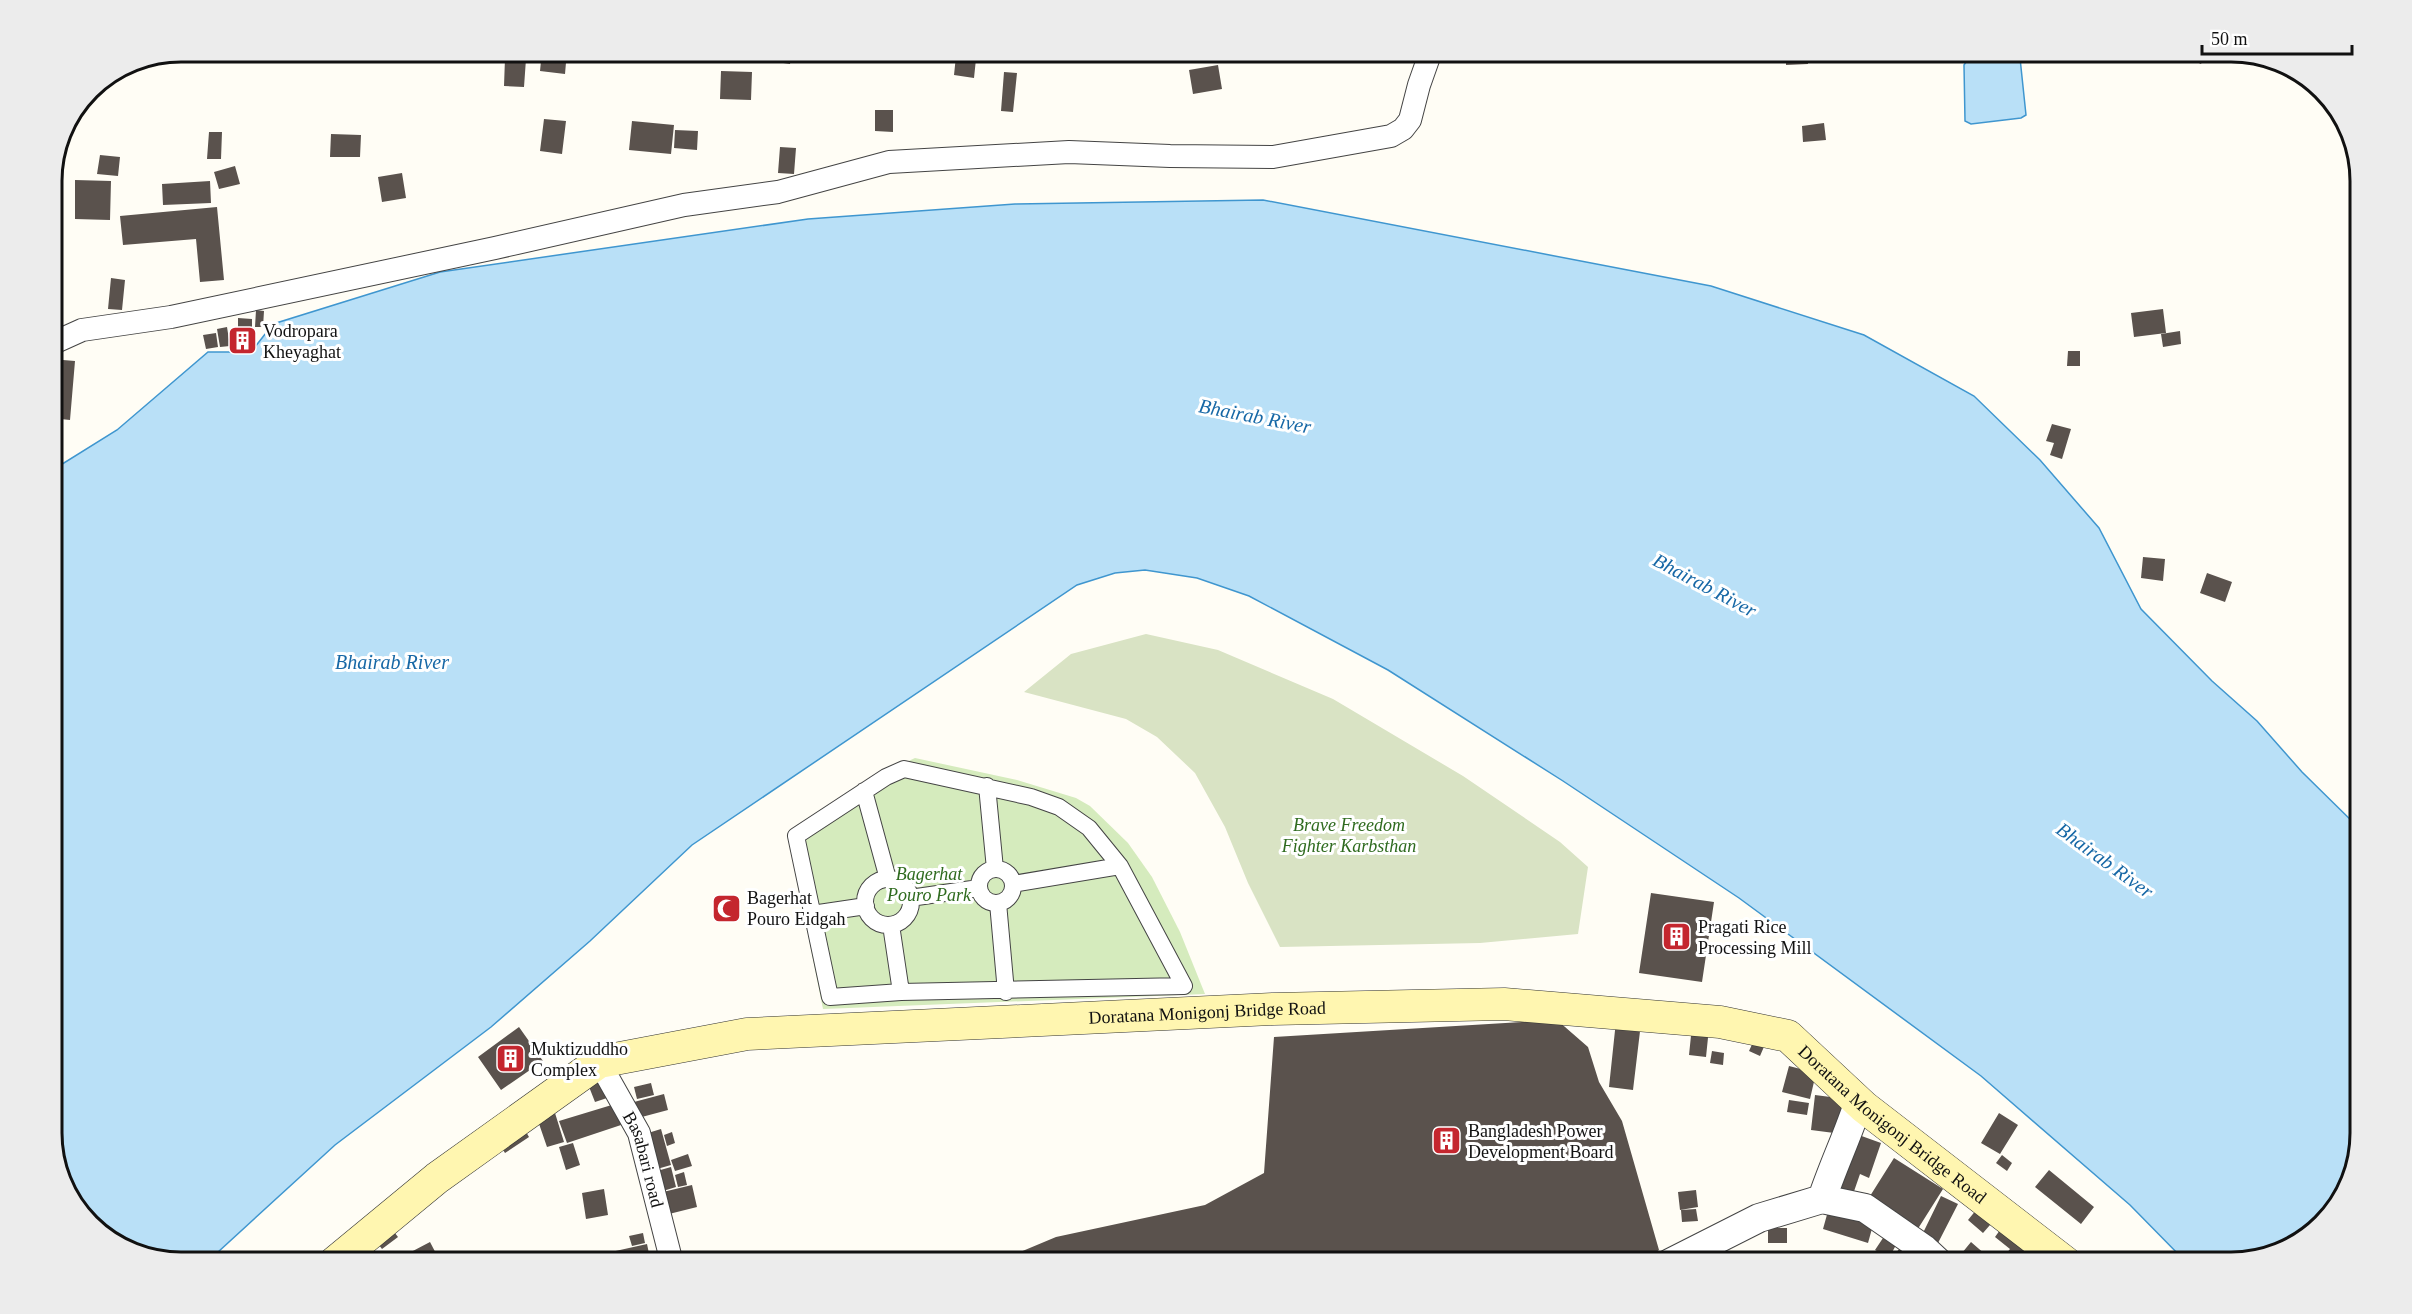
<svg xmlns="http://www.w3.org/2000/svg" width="2412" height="1314" font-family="'Times New Roman',serif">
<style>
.green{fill:#d5ebbd}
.cemetery{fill:#d9e3c4}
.water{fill:#b9e0f7;stroke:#3f96cf;stroke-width:1.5}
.building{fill:#5a524d}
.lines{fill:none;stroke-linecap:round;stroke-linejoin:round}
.pedestrian-casing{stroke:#444;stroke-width:18}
.minor-casing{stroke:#444;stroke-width:24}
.tertiary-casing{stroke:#444;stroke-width:30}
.secondary-casing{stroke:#333;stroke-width:33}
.pedestrian{stroke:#fff;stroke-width:16}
.minor{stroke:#fff;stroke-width:22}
.tertiary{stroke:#fff;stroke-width:28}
.secondary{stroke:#fff6b0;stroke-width:32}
.labels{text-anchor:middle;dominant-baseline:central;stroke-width:6;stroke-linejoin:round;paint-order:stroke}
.poi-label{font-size:18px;fill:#111;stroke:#fff;text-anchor:start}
.park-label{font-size:18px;font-style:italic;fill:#2f6b1f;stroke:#fff}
.street-label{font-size:18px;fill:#111;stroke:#fff}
.water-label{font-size:20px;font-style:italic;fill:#1768a6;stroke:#fff}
.rim{fill:none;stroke:#111;stroke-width:3}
</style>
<rect width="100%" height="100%" fill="#fffdf5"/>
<!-- green -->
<path class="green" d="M915,758L1017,780L1076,798L1090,806L1128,843L1152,877L1180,932L1205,994L823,1009L788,835L861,783Z"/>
<!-- cemetery -->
<path class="cemetery" d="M1146,634L1218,650L1333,699L1463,776L1560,842L1588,867L1578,934L1480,943L1280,947L1248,883L1225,827L1195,773L1157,737L1126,719L1024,692L1071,654Z"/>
<!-- water -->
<path class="water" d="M2014,54L2020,58L2026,115L2021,118L1971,124L1965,121L1964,65L1968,59Z
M1263,200L1711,286L1864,335L1974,396L2040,460L2099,528L2141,609L2212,681L2257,721L2302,772L2361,830V1133L2347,1191L2303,1241L2232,1263H2187L2130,1205L1981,1076L1739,898L1563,781L1388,670L1249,596L1197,578L1145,570L1115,573L1077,585L692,845L590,941L491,1027L335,1145L206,1263H181L123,1249L73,1205L51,1142V471L117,430L208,352H251L273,324L440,272L808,219L1015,204Z"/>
<!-- building -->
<path class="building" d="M542,51H567L565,74L540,71Z
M764,51H792L790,64L763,60Z
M1786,51H1807L1808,64L1786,65Z
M2185,51H2207L2201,64L2183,56Z
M956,56L976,59L974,78L954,75Z
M505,58L526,59L524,87L504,86Z
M1218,65L1222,89L1193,94L1189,70Z
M721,71L752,72L751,100L720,99Z
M1004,72L1017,73L1013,112L1001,111Z
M875,110H893V132L875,131Z
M544,119L566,121L562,154L540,151Z
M632,121L674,125L671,154L629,150Z
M1824,123L1826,140L1803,142L1802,126Z
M675,130L698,131L697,150L674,148Z
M209,132H222L221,159H207Z
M331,134L361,135L360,157H330Z
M780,147L796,148L794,174L778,173Z
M100,155L120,157L118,176L97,174Z
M235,166L240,184L219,189L214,172Z
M402,173L406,198L382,202L378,177Z
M75,180L111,181L110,220L75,219Z
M210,181L211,203L163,205L162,184Z
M217,207L224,280L200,282L196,239L123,245L120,216Z
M111,278L125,280L122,310L108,309Z
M2163,309L2166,333L2134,337L2131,313Z
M256,310L264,311L263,327H255Z
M238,318L252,319V330L238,329Z
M227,327L230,346L220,347L217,329Z
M234,331L251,332L250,350L233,349Z
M2180,331L2181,344L2163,347L2161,334Z
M216,333L218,347L206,349L203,335Z
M2068,351H2080V366H2067Z
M51,359L75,361L70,420L51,418Z
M2052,424L2071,429L2062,459L2050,455L2054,443L2046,441Z
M2143,557L2165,559L2163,581L2141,578Z
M2207,573L2232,582L2225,602L2200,593Z
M1651,893L1714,902L1702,982L1639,973Z
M1557,1020L1588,1047L1599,1082L1622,1121L1659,1250L1640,1263H994L1056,1237L1205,1205L1264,1173L1274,1037Z
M1616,1021L1641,1023L1633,1090L1609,1087Z
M1692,1026L1709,1028L1706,1057L1689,1055Z
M519,1027L543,1061L501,1090L478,1057Z
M1755,1038L1766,1042L1760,1056L1749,1051Z
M1712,1051L1724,1053L1723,1065L1710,1063Z
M1789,1066L1816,1073L1810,1099L1782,1092Z
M599,1068L610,1097L595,1102L584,1074Z
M651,1083L654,1095L637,1099L634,1087Z
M664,1094L668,1110L638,1118L634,1102Z
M1815,1095L1846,1099L1842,1134L1811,1130Z
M1789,1100L1809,1103L1807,1115L1787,1112Z
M615,1104L621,1125L567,1143L559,1121Z
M555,1113L564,1142L547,1147L537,1118Z
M1999,1113L2018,1125L2000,1154L1981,1143Z
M521,1123L529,1137L505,1153L496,1139Z
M661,1129L671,1165L657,1169L648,1133Z
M672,1132L675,1143L667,1146L664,1135Z
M1856,1134L1881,1143L1869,1178L1860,1174L1851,1200L1834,1194Z
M573,1143L580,1165L566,1170L559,1147Z
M688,1154L692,1166L675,1171L671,1160Z
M2002,1155L2012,1163L2007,1171L1996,1163Z
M1894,1158L1943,1189L1914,1235L1865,1204Z
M671,1167L676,1187L663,1191L657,1171Z
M2049,1170L2094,1207L2081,1224L2035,1187Z
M684,1172L687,1185L678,1187L675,1175Z
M692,1185L697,1207L669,1214L663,1192Z
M604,1189L608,1215L586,1219L582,1193Z
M1696,1190L1698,1207L1680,1210L1678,1192Z
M1941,1196L1958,1204L1938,1243L1922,1235Z
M1981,1204L1997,1217L1983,1233L1968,1220Z
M1696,1209L1698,1221L1682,1222L1681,1210Z
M1828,1211L1873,1225L1868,1243L1823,1229Z
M2005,1223L2030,1243L2015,1263L2005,1255L2010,1249L1995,1237Z
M388,1224L398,1237L382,1249L372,1236Z
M1768,1228H1787V1243H1768Z
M643,1233L645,1243L632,1246L629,1236Z
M1883,1238L1896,1245L1889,1258L1875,1250Z
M430,1242L441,1263H390Z
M1971,1242L1986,1255L1979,1263H1962L1957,1259Z
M647,1244L651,1263H613L611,1252Z
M1900,1248L1916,1263H1887Z"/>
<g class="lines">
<defs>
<path id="pedestrian" d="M904,769L1031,797L1059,807L1089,828L1120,866L1184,986L901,992L830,997L796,836L886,777Z
M987,786L995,869
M864,791L888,879
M979 886a17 17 0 1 1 34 0a17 17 0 1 1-34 0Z
M865 902a23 23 0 1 1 46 0a23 23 0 1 1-46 0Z
M1013,884L1120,866
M910,898L979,888
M998,903L1006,992
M812,914L866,906
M891,925L901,992"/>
<g id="minor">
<path d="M51,344L82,330L171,317L495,248L684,205L778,192L889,162L1069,152L1170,156L1273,157L1391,136L1403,129L1410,120L1419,85L1431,51"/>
<path id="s1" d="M599,1062L639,1133L672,1263"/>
</g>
<path id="tertiary" d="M1822,1199C1833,1166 1848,1135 1859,1101
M1670,1263L1759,1218L1822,1199L1865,1208L1924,1249L1939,1263"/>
<g id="secondary">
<path id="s2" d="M334,1263L437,1178L599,1062L747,1034L1273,1009L1504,1004L1720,1022L1788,1036L1864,1107L2066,1263"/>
</g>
</defs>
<!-- pedestrian casing -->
<use href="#pedestrian" class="pedestrian-casing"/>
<!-- minor casing -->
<use href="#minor" class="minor-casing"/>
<!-- tertiary casing -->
<use href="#tertiary" class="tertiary-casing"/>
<!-- secondary casing -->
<use href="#secondary" class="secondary-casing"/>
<!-- pedestrian -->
<use href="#pedestrian" class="pedestrian"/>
<!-- minor -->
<use href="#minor" class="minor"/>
<!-- tertiary -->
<use href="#tertiary" class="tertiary"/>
<!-- secondary -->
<use href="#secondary" class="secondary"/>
</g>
<!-- icons -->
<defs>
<symbol id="building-square" viewBox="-11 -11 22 22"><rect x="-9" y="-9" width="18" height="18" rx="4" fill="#c4262e" stroke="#fff"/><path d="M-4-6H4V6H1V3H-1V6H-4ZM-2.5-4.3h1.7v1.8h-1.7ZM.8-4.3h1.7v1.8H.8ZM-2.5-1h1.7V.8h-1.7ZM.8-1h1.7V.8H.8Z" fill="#fff"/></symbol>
<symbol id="mosque-square" viewBox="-11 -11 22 22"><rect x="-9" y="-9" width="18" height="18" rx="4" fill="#c4262e" stroke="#fff"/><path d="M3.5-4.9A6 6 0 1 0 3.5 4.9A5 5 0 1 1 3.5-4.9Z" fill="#fff"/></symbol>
</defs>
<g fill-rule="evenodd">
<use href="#building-square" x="226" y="324" width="33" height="33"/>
<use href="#mosque-square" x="710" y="892" width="33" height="33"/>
<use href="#building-square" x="1660" y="920" width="33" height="33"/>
<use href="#building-square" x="494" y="1042" width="33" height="33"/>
<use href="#building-square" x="1430" y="1124" width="33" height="33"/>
</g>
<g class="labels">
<!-- poi labels -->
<g class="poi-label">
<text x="263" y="331">Vodropara<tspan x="263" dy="21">Kheyaghat</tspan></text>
<text x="747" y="898">Bagerhat<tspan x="747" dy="21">Pouro Eidgah</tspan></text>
<text x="1698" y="927">Pragati Rice<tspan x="1698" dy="21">Processing Mill</tspan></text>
<text x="531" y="1049">Muktizuddho<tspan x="531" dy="21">Complex</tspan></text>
<text x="1468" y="1131">Bangladesh Power<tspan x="1468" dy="21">Development Board</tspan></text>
</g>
<!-- park labels -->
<g class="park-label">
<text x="1349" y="825">Brave Freedom<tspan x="1349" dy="21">Fighter Karbsthan</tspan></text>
<text x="929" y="874">Bagerhat<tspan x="929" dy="21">Pouro Park</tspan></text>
</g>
<!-- street labels -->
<g class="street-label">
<text stroke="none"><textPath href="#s2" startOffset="944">Doratana Monigonj Bridge Road</textPath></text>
<text stroke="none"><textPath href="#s2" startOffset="1664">Doratana Monigonj Bridge Road</textPath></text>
<text stroke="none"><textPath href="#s1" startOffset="108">Basabari road</textPath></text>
</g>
<!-- water labels -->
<g class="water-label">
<text transform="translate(1255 416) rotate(11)">Bhairab River</text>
<text transform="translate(1705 585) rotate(28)">Bhairab River</text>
<text x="392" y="662">Bhairab River</text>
<text transform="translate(2105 860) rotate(36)">Bhairab River</text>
</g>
</g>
<!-- crop -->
<path d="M0 0H2412V1314H0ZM181 62H2231A119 119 0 0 1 2350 181V1133A119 119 0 0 1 2231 1252H181A119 119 0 0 1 62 1133V181A119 119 0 0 1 181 62Z" fill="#ececec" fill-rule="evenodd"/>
<path class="rim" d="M181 62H2231A119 119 0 0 1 2350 181V1133A119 119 0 0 1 2231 1252H181A119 119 0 0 1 62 1133V181A119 119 0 0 1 181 62Z"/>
<!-- scale -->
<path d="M2202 45v9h150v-9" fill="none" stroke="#111111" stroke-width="3"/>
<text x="2211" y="45" font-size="18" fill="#111111" stroke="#ffffff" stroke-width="4.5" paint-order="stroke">50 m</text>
</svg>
